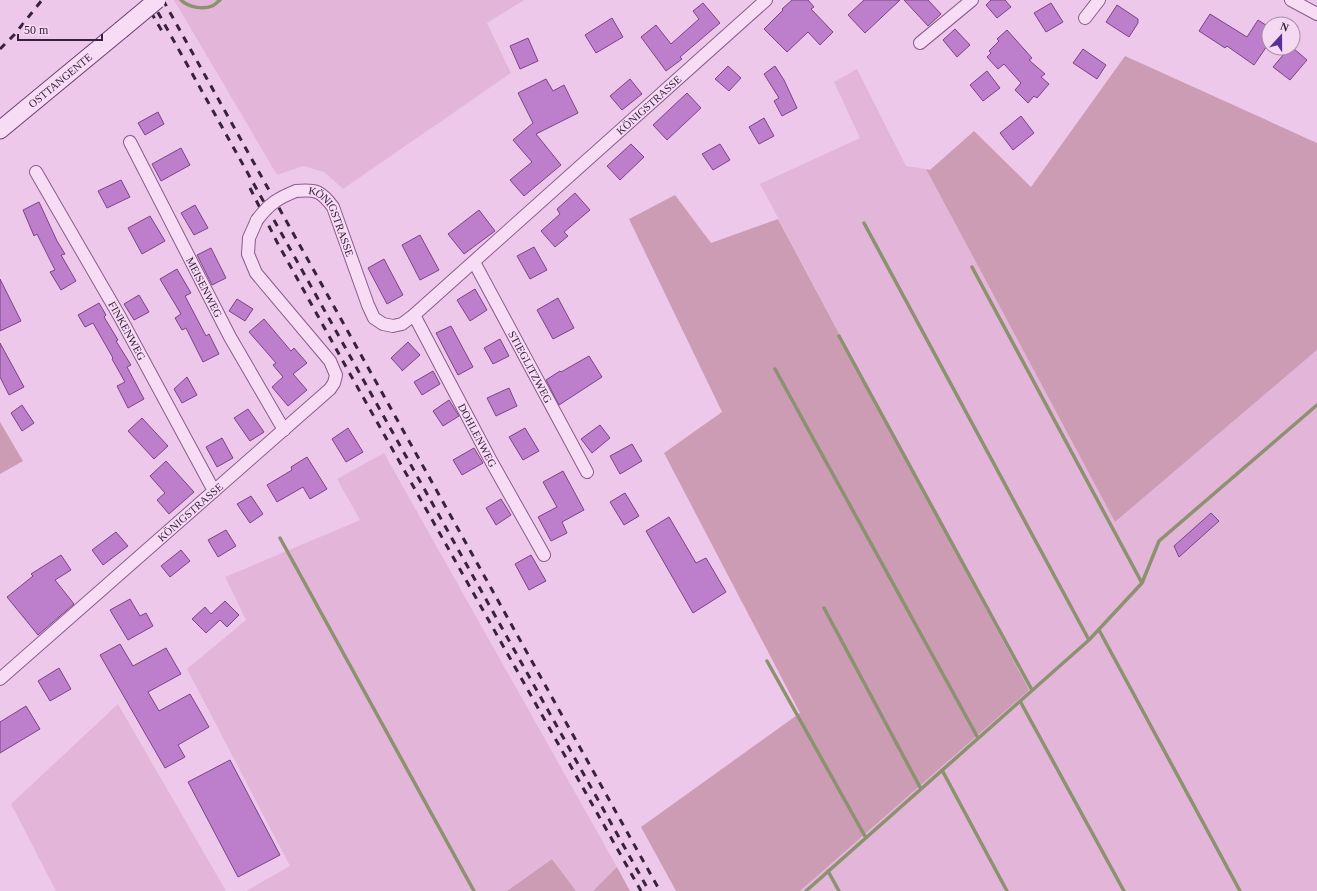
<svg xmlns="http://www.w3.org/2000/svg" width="1317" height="891" font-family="Georgia,serif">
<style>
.farmland{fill:#e3b6d9}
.green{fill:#cc9cb4}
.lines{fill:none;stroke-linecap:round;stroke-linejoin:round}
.stream{stroke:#8c9170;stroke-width:3.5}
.building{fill:#bd7fcb;stroke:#7a4488}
.minor-casing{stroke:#875d8a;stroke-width:14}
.secondary-casing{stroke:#67406c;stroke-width:19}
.minor{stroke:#f8dcf6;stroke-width:12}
.secondary{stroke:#f8dcf6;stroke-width:17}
.rail{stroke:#37213b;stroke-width:3;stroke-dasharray:7 7;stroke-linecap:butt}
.minor-bridge-casing{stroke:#875d8a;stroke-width:14;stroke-linecap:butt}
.secondary-bridge-casing{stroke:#67406c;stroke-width:19;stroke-linecap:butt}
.minor-bridge{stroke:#f8dcf6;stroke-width:12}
.secondary-bridge{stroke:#f8dcf6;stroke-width:17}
.labels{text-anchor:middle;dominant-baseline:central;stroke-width:3;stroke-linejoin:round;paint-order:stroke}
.street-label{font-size:11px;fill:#37213b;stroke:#f5d8f2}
</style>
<rect width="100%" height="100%" fill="#eec8ea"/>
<!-- farmland -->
<path class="farmland" d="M174,0H524L487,23L511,73L343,189L324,172L303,166L277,175Z
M857,69L906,166L926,169L1115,522L1317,350V891H800L1028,690L760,184L860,138L834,82Z
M384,453L617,867L593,891H576L552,859L507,891H246L290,866L187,669L246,620L225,577L360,520L337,479Z
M118,704L226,891H56L11,804Z"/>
<!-- green -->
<path class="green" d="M1125,56L1317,143V350L1115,522L926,169L930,170L974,131L1031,187Z
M675,195L711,243L778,219L1029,690L800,891H676L641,827L800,713L664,453L722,412L629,219Z
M0,422L23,461L0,474Z
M552,859L576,891H507Z
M617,867L630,891H593Z"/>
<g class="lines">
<!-- stream -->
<path class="stream" d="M181,0C188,7 203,10 212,6C215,5 217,2 220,0
M864,223L1089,640
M972,267L1142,583
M839,336L1032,690
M775,369L978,738
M280,538L474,891
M824,608L921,789
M1099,630L1240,891
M767,661L866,838
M1020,701L1124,891
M942,770L1007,891
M828,871L839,891
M806,891L1089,640L1142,583L1159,541L1317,405"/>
</g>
<!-- building -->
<path class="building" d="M792,0H808L814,7L811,9L833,32L820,45L808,32L787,52L764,29L783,10L782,9Z
M864,0H900L865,33L848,15Z
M904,0H928L941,14L928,26Z
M991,0H1005L1011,7L997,18L986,5Z
M703,3L720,23L680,57L682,59L666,71L641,37L656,25L671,44L699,19L693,11Z
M1051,3L1063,22L1046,32L1034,13Z
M1117,5L1138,19V23L1129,37L1106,22Z
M1210,14L1247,37L1258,20L1269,27V43L1254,65L1227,46L1225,48L1199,31Z
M612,18L623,37L596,53L585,35Z
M955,29L970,45L957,57L943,40Z
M1007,30L1032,58L1029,60L1045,74L1041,77L1049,84L1037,98L1034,96L1028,103L1015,90L1021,83L1004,64L998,69L987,57L991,53L989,51L999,41L997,39Z
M528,38L538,61L520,69L510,46Z
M1289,48H1293L1307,60L1290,80L1273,67Z
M1083,49L1106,65L1097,79L1073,63Z
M728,66L741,78L729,91L715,79Z
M775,66L784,80L797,108L782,116L774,101L779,98L764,74Z
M987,71L1000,88L983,101L970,85Z
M546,79L553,91L564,85L578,113L536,134L561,165L524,196L510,180L532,162L513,140L533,123L518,93Z
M630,79L642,94L622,110L610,96Z
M687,93L701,108L667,140L653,125Z
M158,112L164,124L145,135L138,123Z
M1021,116L1034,133L1013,150L1000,133Z
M764,118L774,136L759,144L749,127Z
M631,144L644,157L620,180L607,166Z
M720,144L730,160L713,170L702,154Z
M181,148L190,165L161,181L152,164Z
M121,180L130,197L107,208L98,191Z
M575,193L590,210L564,232L568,236L555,247L541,231L560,214L557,209Z
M39,202L57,241L65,254L61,255L76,281L61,290L50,272L55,270L37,234L34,236L23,210Z
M195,205L208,228L194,235L181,213Z
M479,210L495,231L464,254L448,234Z
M150,216L165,241L142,254L128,228Z
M420,235L439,270L420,280L402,245Z
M534,247L547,270L530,279L517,256Z
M211,248L226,278L212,285L197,255Z
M384,259L403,295L387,304L368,268Z
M177,269L191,293L185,296L206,336L209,334L219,354L203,362L186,328L182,330L175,318L181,314L160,279Z
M0,279L21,321L0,331Z
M475,289L487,310L470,321L457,300Z
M139,295L149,312L134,320L124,304Z
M558,298L574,328L553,339L537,310Z
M237,299L253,309L245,321L229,311Z
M99,303L106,315L104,317L118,340L116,341L131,365L127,367L144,399L128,408L117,386L125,382L112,359L113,358L93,323L85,327L78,315Z
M264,319L291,351L294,348L307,363L293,374L307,390L288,406L272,387L283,377L273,365L276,363L249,332Z
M451,326L473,367L458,375L436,333Z
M500,339L509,356L493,364L484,348Z
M408,342L420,355L402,371V370L391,358Z
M0,343L24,387L9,395L0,377Z
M589,356L602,377L559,405L546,380L560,371L561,372Z
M433,371L440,384L422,395L414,382Z
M187,377L197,395L182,403L174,389Z
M509,388L517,406L496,416L487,398Z
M449,400L459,416L443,426L433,411Z
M22,405L34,423L22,431L11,413Z
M248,409L264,432L250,441L234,418Z
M142,418L168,446L154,459L128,431Z
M600,425L610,438L592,453L581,439Z
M348,428L363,452L346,462L332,439Z
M525,428L539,451L523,460L509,437Z
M222,438L233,458L217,467L206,447Z
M632,444L642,461L620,474L610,456Z
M474,448L483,463L462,475L453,460Z
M307,457L327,489L310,499L303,487L277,502L267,485L292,470L291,467Z
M166,461L194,492L169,514L157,500L165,493L150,476Z
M563,471L584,510L562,522L567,533L551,541L538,517L557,507L543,482Z
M625,493L639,516L624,525L610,502Z
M251,496L263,514L250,523L237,504Z
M501,499L511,515L496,525L486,508Z
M1211,513L1219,521L1179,557L1174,546Z
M669,517L696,563L706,558L726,592L693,613L646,531Z
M226,530L236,546L218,557L208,540Z
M116,532L128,546L103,565L92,550Z
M181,550L190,561L170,577L161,566Z
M61,555L71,570L55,580L74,604L38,635L7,597L33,576L31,574Z
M531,555L546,581L529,590L515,564Z
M130,599L140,616L146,613L153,626L128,640L110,610Z
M225,601L239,615L227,627L220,620L206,633L192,619L205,607L211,614Z
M120,644L133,666L166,648L181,674L148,692L159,711L190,694L209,727L178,745L185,757L165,768L100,655Z
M59,668L71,689L50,701L38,681Z
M26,706L40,729L0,753V722Z
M230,760L280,855L238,877L188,782Z"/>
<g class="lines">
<defs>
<g id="minor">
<path d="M1291,0L1317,14"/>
<path d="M1085,18L1099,0"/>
<path d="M920,43L972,0"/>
<path id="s1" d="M130,142L230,337L284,430"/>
<path id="s2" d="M36,172L120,317L214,491"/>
<path id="s3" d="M296,191C316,189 321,191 333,207L368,305L374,318L383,324L393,326L402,324L414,315L766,0"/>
<path id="s4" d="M474,262L587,472"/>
<path id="s5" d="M414,315L491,461L544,555"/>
<path id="s6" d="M0,679L330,389L334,383L336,375L330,361L256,273L248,254L249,238L257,220"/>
</g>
<g id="secondary">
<path id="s7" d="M0,130L121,30"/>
</g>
</defs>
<!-- minor casing -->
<use href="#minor" class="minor-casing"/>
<!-- secondary casing -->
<use href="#secondary" class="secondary-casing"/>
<!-- minor -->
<use href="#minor" class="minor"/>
<!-- secondary -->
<use href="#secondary" class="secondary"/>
<!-- rail -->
<path class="rail" d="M144,0L163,33
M151,0L649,891
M163,0L660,891
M0,49L14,35L42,0
M250,188L277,242L345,365L641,891"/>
<defs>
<path id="minor-bridge" d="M257,220C269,204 278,198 296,191"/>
<path id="secondary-bridge" d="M121,30L157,0"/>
</defs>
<!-- minor-bridge casing -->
<use href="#minor-bridge" class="minor-bridge-casing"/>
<!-- secondary-bridge casing -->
<use href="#secondary-bridge" class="secondary-bridge-casing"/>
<!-- minor-bridge -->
<use href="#minor-bridge" class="minor-bridge"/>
<!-- secondary-bridge -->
<use href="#secondary-bridge" class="secondary-bridge"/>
</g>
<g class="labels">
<!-- street labels -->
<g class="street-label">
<text stroke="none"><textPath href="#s7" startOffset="78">OSTTANGENTE</textPath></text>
<text stroke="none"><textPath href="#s3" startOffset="522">KÖNIGSTRASSE</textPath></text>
<text stroke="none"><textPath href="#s3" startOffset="54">KÖNIGSTRASSE</textPath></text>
<text stroke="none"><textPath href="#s1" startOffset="163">MEISENWEG</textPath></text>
<text stroke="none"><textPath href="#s2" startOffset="183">FINKENWEG</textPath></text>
<text stroke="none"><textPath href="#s4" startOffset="119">STIEGLITZWEG</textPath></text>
<text stroke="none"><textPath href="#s5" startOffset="136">DOHLENWEG</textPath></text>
<text stroke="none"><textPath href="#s6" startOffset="253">KÖNIGSTRASSE</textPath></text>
</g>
</g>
<!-- north arrow -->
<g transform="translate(1281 36) rotate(21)"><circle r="19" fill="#f5d8f2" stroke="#a98fa9"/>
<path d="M0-3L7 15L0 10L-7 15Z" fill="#572f98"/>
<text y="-6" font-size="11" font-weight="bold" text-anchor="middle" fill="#37213b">N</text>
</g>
<!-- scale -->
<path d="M18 34v6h84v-6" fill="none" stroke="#37213b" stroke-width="2"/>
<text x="24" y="34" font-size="12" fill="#37213b" stroke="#f5d8f2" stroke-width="3" paint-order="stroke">50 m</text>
</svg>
